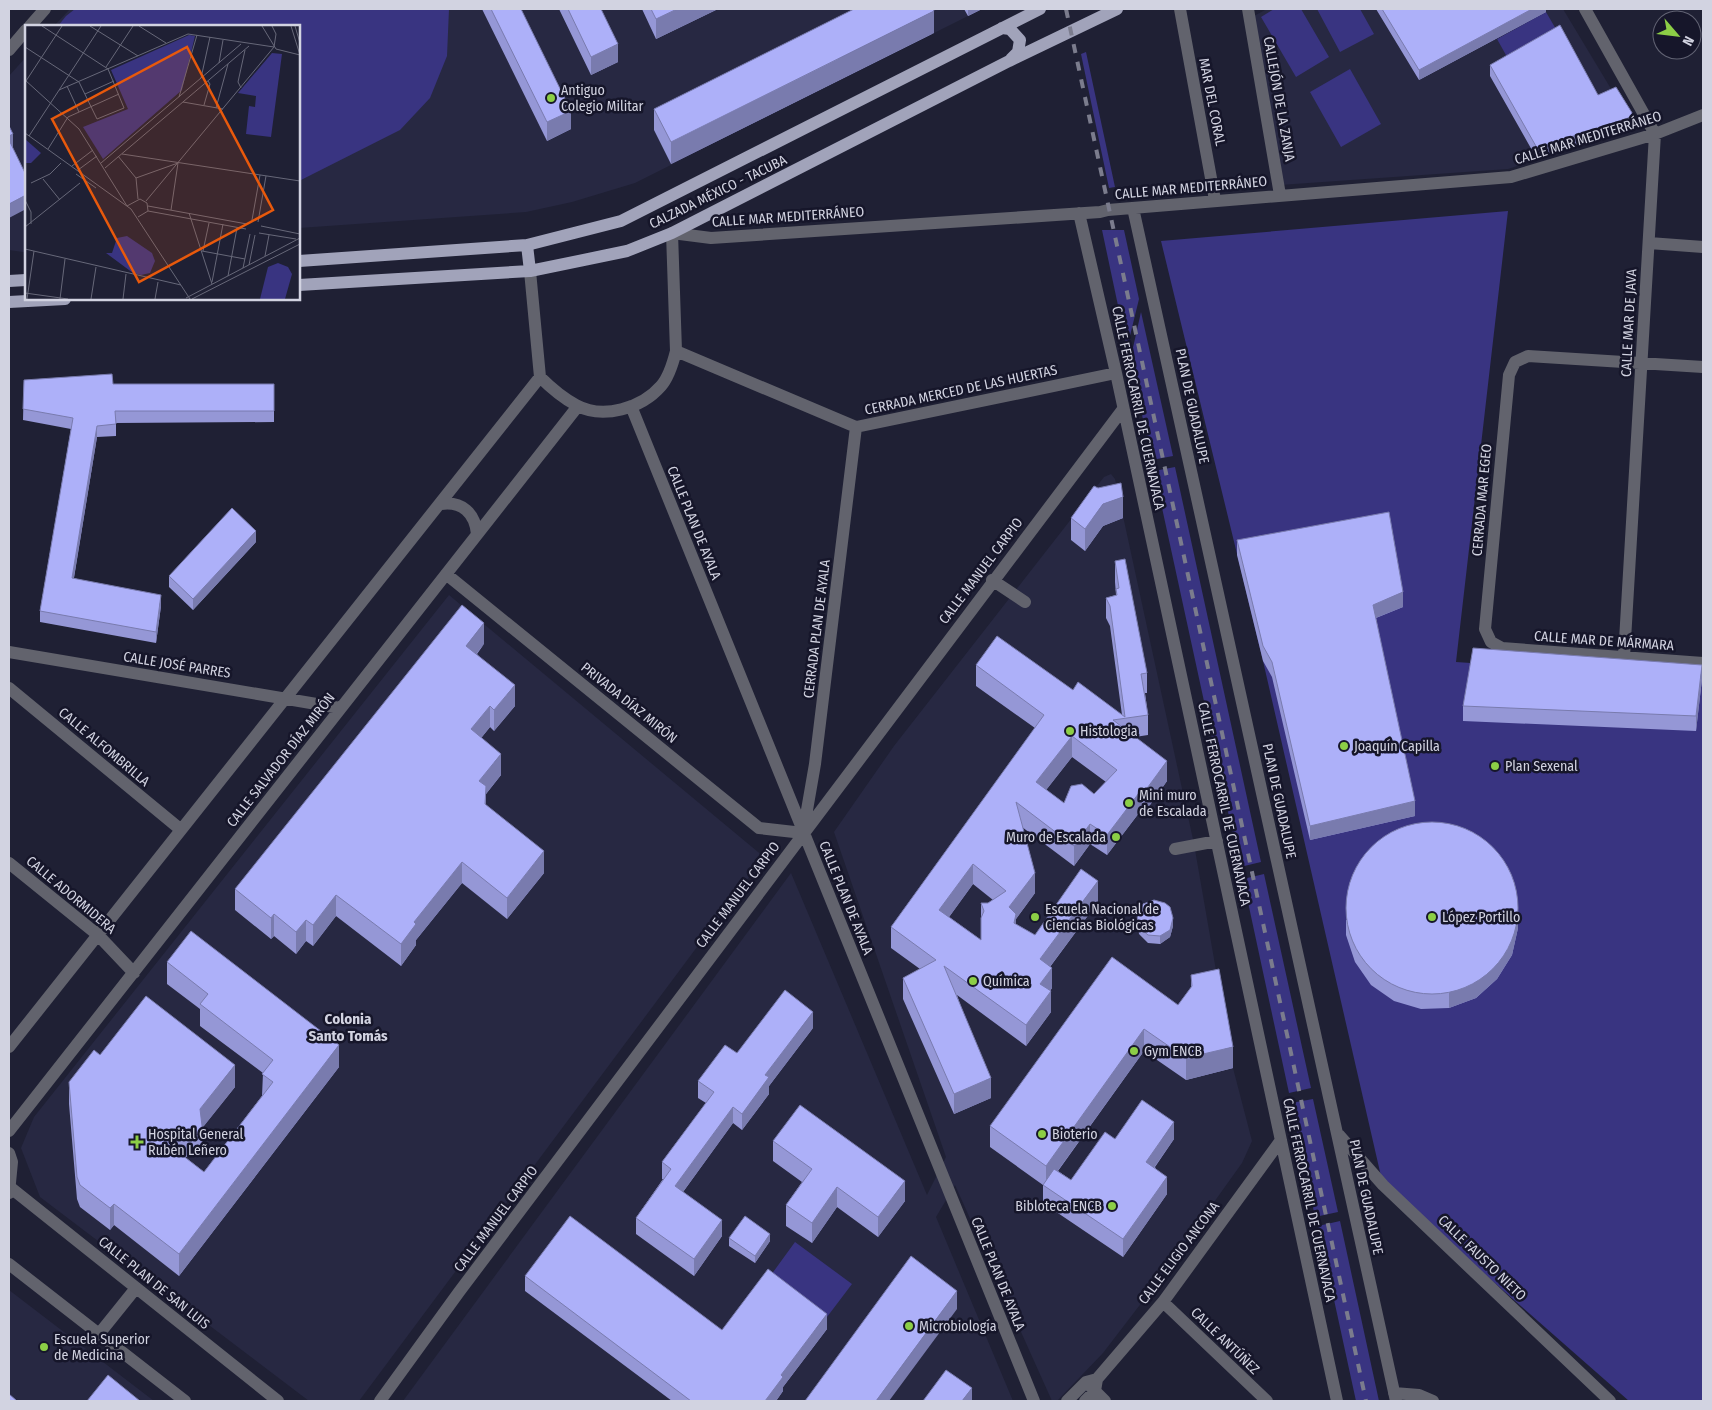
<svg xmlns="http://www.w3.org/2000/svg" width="1712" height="1410" font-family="'Fira Sans Condensed',sans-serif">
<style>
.built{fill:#272842}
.green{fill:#393481}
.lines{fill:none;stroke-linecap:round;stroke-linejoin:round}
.minor{stroke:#62636d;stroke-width:12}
.major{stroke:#a1a3ba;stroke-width:12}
.rail{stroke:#7b7c8d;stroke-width:4;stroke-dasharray:9 9;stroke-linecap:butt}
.wall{fill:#9597d6;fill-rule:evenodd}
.shaded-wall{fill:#797bae}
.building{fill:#adb0f9;stroke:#797bae;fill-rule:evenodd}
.poi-dot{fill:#8cce46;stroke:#16162a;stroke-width:2}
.labels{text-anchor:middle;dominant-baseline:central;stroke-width:5;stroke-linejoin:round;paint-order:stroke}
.poi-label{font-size:14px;fill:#d2d3e1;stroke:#16162a;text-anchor:start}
.street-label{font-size:14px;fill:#d2d3e1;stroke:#16162a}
.neighbourhood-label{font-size:15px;font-weight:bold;fill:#d2d3e1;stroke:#16162a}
.inset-road{fill:none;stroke:#676879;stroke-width:1}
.view{fill:#e8590c;fill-opacity:0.15;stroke:#e8590c;stroke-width:2.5}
.inset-edge{fill:none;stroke:#d2d3e1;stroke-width:2.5}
</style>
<rect width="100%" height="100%" fill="#1f2034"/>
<!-- built -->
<path class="built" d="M70,9H982L635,183L572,202L526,212L299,228V26H54Z
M1267,9H1563L1634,127L1508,169L1280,185L1254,16Z
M26,57V252H23L9,250V76Z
M1111,474L1115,479L1194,844L1233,1068L1252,1141L1242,1163L1149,1293L1103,1353L1057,1401H1052L955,1185L936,1217L1013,1401H403L791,873L927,1195L946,1157L834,832L894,746L1104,477Z
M449,595L764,857L359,1401H309L40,1197L21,1148L34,1117Z
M9,1290L154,1401H9Z"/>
<!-- green -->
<path class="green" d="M75,9H449L447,56L430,98L400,130L299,181V26H58L66,16Z
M1274,9H1301L1329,57L1296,77L1261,17Z
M1317,9H1360L1374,34L1340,52Z
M1546,12L1560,36L1511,64L1497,39Z
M1086,52L1115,187L1109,188L1081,54Z
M1350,69L1381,124L1341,147L1310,92Z
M1508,211L1456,662L1703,679V1401H1629L1383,1185L1263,661L1161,241Z
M1124,230L1139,299L1127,348L1102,230Z
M1141,312L1173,456L1152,460L1130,361Z
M1175,467L1261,862L1240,867L1154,471Z
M1264,874L1311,1088L1289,1093L1243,879Z
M1313,1099L1338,1212L1315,1217L1291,1103Z
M1340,1221L1379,1401H1356L1318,1226Z
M795,1242L852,1284L827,1317L771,1275Z"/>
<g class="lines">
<!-- minor -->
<path class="minor" d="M1180,9L1215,200
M1248,9L1280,195
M1585,9L1655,134L1624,657
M30,26L45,9
M9,50L26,30
M1133,208L1396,1401
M1079,213L1116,373L1337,1401
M1649,243L1703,247
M530,271L540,377C551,388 563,398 576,405C603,420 642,408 661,386C669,377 673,363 676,351L672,233L711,238L1100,212L1108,210L1511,177L1655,134L1703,115
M676,351L856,427L1116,373
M1703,367L1528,356L1515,362L1509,375L1485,629L1491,642L1502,648L1703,663
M631,406L1034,1401
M441,504C462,501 475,513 477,534
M446,574L759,828L803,833L815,764L856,427
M992,580L1025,602
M9,652L340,708
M9,688L180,829
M1175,849L1217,841
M9,863L98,935L134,973
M9,1047L540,377
M9,1131L578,406
M1339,1135L1383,1185L1610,1401
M9,1153L12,1162L9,1193
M11,1188L278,1401
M9,1264L185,1401
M1163,1302L1267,1401
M99,1334L136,1288
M1089,1385L1105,1401
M1394,1393L1419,1395L1433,1401
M380,1401L459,1292L1123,409
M1067,1401L1086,1382L1097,1379
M1085,1401L1095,1391L1097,1379L1163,1302L1281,1140"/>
<!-- major -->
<path class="major" d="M1002,28L1010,29L1020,40L1018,52L1011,59
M527,245L530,271
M299,261L527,245L621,221L1040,9
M9,281L26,280
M299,285L530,271L627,251L672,233L1009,61L1117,9
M9,302L65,299"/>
<!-- rail -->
<path class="rail" d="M1066,9L1366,1401"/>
</g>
<!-- wall -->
<path class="wall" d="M482,9H521L571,129L547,141Z
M559,9H601L618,62L591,75Z
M642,9H718L656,39Z
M964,9H982L968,16Z
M1376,9H1546V12L1419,80Z
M934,33L671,164L654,130V109Z
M1490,65L1598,95L1634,127L1537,159L1490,76Z
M24,380L113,384H274V422L116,423V436L97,437L74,578L161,606L156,643L40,622V611L71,429L23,420Z
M1071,518H1123L1103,526L1085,551L1071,540Z
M1237,540L1403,607L1376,618L1415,816L1310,840L1272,677L1263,661L1237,555Z
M256,542L193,610L169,587V576Z
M1115,561L1147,673V693H1145L1148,715V735L1135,737L1167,781L1145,812L1142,809L1107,855L1090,844L1074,866L1022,827L1035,893L1016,919V924L1035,935L1098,902L1050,967L1052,988L1050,991L1051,1012L1026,1046L957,995L991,1098L954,1114L903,999V978L920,969L891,948V927L1035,728L976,686V665L1073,690L1122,715L1110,626L1106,618V598L1116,595L1115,582ZM1072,757L1106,782L1094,794L1064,803L1046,790ZM973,884L993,900L988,903H981V940L949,917Z
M484,644L477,654L515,706L494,731L490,727L481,738L501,775L486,794V805L544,873L507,919L462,883L416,940V945L401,966L336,916L313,946L306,941L296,954L274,936L271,939L235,910V889Z
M1702,679L1696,731L1463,721V706Z
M1137,915L1173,926L1170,937L1160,944L1148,943L1139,934L1137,922Z
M1346,920L1518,928L1512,955L1497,979L1476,998L1449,1008L1421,1009L1394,1001L1371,985L1355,962L1346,935Z
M167,962L339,1067L179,1276L114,1225L110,1230L80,1207L77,1199L69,1104V1082L100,1055L235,1087L202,1128L203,1155L185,1157L204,1172L262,1096L263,1073L200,1026V1009L167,984Z
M1191,975L1233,1068L1186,1080L1144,1051L1058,1171L1071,1180L1115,1139H1174L1155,1167L1167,1194L1123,1257L1043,1203V1185L990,1147V1126L1178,1005L1191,988Z
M813,1028L769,1086V1094L742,1130L733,1123L683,1192L722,1236L694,1276L636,1234V1218L663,1179H662V1162L706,1103L698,1098V1081L737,1053Z
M773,1141L905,1201L878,1237L837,1207L812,1243L786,1226V1205L802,1182L773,1161Z
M729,1238L770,1241L755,1263L729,1246Z
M525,1276L722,1330L827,1329L783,1387V1391L776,1401H672L525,1291Z"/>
<!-- shaded-wall -->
<path class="shaded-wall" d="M677,9H718L656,39V19Z
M968,9H982L968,16Z
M1532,9H1546V12L1419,80V70Z
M934,11V33L671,164V142Z
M618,44V62L591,75V57Z
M571,111V129L547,141V122Z
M1634,116V127L1537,159V148Z
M13,134V149L9,151V136Z
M26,195V209L9,218V204Z
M97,426V437L72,589V578Z
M1123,497V518L1103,526L1085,551V529L1103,504Z
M256,531V542L193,610V599Z
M1403,592V607L1373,619V605Z
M161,595V606L156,643V632Z
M484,623V644L466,667V646Z
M1702,665V679L1696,731V716Z
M515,685V706L494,731V710Z
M490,706V727L471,751V729Z
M1072,736V757L1036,803V782Z
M501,754V775L486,794V808L479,781Z
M1167,761V781L1145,812V791Z
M1142,789V809L1107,855V835Z
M1415,801V816L1310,840V826Z
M1090,824V844L1074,866V846Z
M544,851V873L507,919V898Z
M462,862V883L416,940V945L401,966V944L414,922Z
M973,864V884L939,931V910Z
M1035,873V893L1016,919V934L1009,907Z
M1098,881V902L1040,980V959Z
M336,895V916L313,946V925Z
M1518,913V928L1512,955L1497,979L1476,998L1449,1008V993Z
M274,914V936L271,939V918Z
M1173,918V926L1170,937L1160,944V936Z
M306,920V941L296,954V932Z
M1052,968V988L1040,1004V984Z
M1051,991V1012L1026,1046V1025Z
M813,1012V1028L769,1086V1094L742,1130V1114L765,1075Z
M1144,1029V1051L1046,1187V1166Z
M339,1045V1067L179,1276V1254Z
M1233,1047V1068L1186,1080V1058Z
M235,1065V1087L200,1131V1109Z
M991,1078V1098L954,1114V1094Z
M733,1107V1123L675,1203V1186Z
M1174,1122V1139L1146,1179V1162Z
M1167,1177V1194L1123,1257V1239Z
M905,1181V1201L878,1237V1217Z
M837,1187V1207L812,1243V1223Z
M114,1204V1225L110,1230V1208Z
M722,1220V1236L694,1276V1259Z
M770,1234V1241L755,1263V1256Z
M957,1291V1309L889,1401H876Z
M827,1314V1329L783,1387V1391L776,1401H765L781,1375Z
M972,1388V1401H962Z"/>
<!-- building -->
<path class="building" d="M491,9H521L571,111L547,122Z
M568,9H601L618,44L591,57Z
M651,9H677L656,19Z
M854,9H933L934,11L671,142L654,109Z
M1382,9H1532L1419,70Z
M1560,25L1598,95L1616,87L1634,116L1537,148L1490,65Z
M9,126L13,134L9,136Z
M9,140L26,175V195L9,204Z
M112,374L113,384H274V411H115L116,424L97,426L72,578L161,595L156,632L40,611L73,418L23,409L24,380Z
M1121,483L1123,497L1103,504L1085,529L1071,518L1094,486L1098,488Z
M232,508L256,531L193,599L169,576Z
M1389,512L1403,592L1373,605L1415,801L1310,826L1272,662L1263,646L1237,540Z
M1125,559L1147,673L1141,674L1148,715L1113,720L1167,761L1145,791L1142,789L1107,835L1090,824L1074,846L1016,802L1035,873L1009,907L1016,914L1014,923L1035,935L1081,869L1098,881L1040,959L1052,968L1040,984L1051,991L1026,1025L944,966L991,1078L954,1094L903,978L936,960L891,927L1044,715L976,665L997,636L1073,690L1078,682L1125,717L1110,606L1106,598L1117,595L1116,589L1119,588L1115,561ZM1072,736L1117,770L1094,794L1082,784L1071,786L1064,803L1036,782ZM973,864L1006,891L988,903H981L984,911L981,918V940L939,910Z
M462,605L484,623L466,646L515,685L494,710L490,706L471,729L501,754L479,781L486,786L485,804L544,851L507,898L462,862L414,922L416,924L401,944L336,895L313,925L306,920L296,932L274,914L271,918L235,889Z
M1473,648L1702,665L1696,716L1463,706Z
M1346 908a86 86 0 1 1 172 0a86 86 0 1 1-172 0Z
M1154,900L1165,903L1170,907L1173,918L1170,930L1160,936L1148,935L1139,927L1137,915L1140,909L1143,904Z
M191,931L339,1045L179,1254L114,1204L110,1208L80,1185L77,1177L69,1082L94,1050L100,1055L146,996L235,1065L200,1109L203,1134L160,1138L204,1172L273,1082L262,1074L273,1060L200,1004L208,994L167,962Z
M1112,957L1178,1005L1192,986L1191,975L1219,969L1233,1047L1186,1058L1144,1029L1046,1166L990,1126Z
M785,990L813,1012L765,1075L769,1077L742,1114L733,1107L675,1186L722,1220L694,1259L636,1218L671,1169L662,1162L714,1092L698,1081L725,1045L737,1053Z
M1142,1100L1174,1122L1146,1162L1167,1177L1123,1239L1043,1185L1054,1169L1071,1180L1105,1132L1115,1139Z
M800,1105L905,1181L878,1217L837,1187L812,1223L786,1205L812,1169L773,1141Z
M570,1216L722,1330L768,1269L827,1314L781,1375L783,1377L765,1401H691L525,1276Z
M745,1216L770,1234L755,1256L729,1238Z
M911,1256L957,1291L876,1401H805Z
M946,1370L972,1388L962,1401H923Z
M108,1375L140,1401H87Z
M9,1394L17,1401H9Z"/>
<!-- markers -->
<g class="poi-dot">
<circle cx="551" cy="98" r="5"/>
<circle cx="1070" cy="731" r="5"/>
<circle cx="1344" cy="746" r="5"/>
<circle cx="1495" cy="766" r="5"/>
<circle cx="1129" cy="803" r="5"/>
<circle cx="1116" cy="837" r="5"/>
<circle cx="1035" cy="917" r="5"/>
<circle cx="1432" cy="917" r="5"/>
<circle cx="973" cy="981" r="5"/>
<circle cx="1134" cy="1051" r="5"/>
<circle cx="1042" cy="1134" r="5"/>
<path d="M134.5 1134.5h5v5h5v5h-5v5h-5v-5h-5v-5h5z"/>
<circle cx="1112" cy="1206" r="5"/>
<circle cx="909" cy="1326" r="5"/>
<circle cx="44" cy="1347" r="5"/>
</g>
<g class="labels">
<!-- poi labels -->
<g class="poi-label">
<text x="561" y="90">Antiguo<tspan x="561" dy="16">Colegio Militar</tspan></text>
<text x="1080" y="731">Histologia</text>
<text x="1354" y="746">Joaquín Capilla</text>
<text x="1505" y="766">Plan Sexenal</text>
<text x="1139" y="795">Mini muro<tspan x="1139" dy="16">de Escalada</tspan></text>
<text x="1106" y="837" text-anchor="end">Muro de Escalada</text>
<text x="1045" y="909">Escuela Nacional de<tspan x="1045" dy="16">Ciencias Biológicas</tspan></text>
<text x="1442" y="917">López Portillo</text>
<text x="983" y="981">Química</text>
<text x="1144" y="1051">Gym ENCB</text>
<text x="148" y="1134">Hospital General<tspan x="148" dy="16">Rubén Leñero</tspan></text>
<text x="1052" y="1134">Bioterio</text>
<text x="1102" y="1206" text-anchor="end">Bibloteca ENCB</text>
<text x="919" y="1326">Microbiología</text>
<text x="54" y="1339">Escuela Superior<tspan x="54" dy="16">de Medicina</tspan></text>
</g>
<!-- street labels -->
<g class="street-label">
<text transform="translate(1279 99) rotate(80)">CALLEJÓN DE LA ZANJA</text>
<text transform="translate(1212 102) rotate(79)">MAR DEL CORAL</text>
<text transform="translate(1588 138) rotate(-17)">CALLE MAR MEDITERRÁNEO</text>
<text transform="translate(1191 188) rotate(-5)">CALLE MAR MEDITERRÁNEO</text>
<text transform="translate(718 192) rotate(-26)">CALZADA MÉXICO - TACUBA</text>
<text transform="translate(788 217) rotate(-4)">CALLE MAR MEDITERRÁNEO</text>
<text transform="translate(1629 323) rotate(-87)">CALLE MAR DE JAVA</text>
<text transform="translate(961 390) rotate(-12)">CERRADA MERCED DE LAS HUERTAS</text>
<text transform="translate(1192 406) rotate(78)">PLAN DE GUADALUPE</text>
<text transform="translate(1138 408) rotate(78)">CALLE FERROCARRIL DE CUERNAVACA</text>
<text transform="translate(1482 500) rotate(-85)">CERRADA MAR EGEO</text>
<text transform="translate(694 523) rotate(68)">CALLE PLAN DE AYALA</text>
<text transform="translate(981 571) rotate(-53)">CALLE MANUEL CARPIO</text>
<text transform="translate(817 629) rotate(-83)">CERRADA PLAN DE AYALA</text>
<text transform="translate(1604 641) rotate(4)">CALLE MAR DE MÁRMARA</text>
<text transform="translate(177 665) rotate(9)">CALLE JOSÉ PARRES</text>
<text transform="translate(629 703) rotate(39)">PRIVADA DÍAZ MIRÓN</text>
<text transform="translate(104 747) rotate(40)">CALLE ALFOMBRILLA</text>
<text transform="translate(281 760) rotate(-52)">CALLE SALVADOR DÍAZ MIRÓN</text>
<text transform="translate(1279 801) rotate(78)">PLAN DE GUADALUPE</text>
<text transform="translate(1224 804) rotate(78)">CALLE FERROCARRIL DE CUERNAVACA</text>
<text transform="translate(71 895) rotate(40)">CALLE ADORMIDERA</text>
<text transform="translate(738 895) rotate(-53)">CALLE MANUEL CARPIO</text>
<text transform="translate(846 898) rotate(68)">CALLE PLAN DE AYALA</text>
<text transform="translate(1366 1197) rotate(78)">PLAN DE GUADALUPE</text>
<text transform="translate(1309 1200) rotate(78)">CALLE FERROCARRIL DE CUERNAVACA</text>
<text transform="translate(496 1219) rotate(-53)">CALLE MANUEL CARPIO</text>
<text transform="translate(1179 1253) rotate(-53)">CALLE ELIGIO ANCONA</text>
<text transform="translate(1482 1258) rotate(44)">CALLE FAUSTO NIETO</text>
<text transform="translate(998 1274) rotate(68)">CALLE PLAN DE AYALA</text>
<text transform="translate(154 1283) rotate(39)">CALLE PLAN DE SAN LUIS</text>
<text transform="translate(1225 1341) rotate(44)">CALLE ANTÚÑEZ</text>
</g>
<!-- neighbourhood labels -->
<g class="neighbourhood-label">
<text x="348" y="1019">Colonia<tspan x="348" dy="17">Santo Tomás</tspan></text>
</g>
</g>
<!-- overview -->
<g transform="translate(25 25)">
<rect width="275" height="275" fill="#1f2034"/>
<path d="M164,10L170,11L157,65L78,134L58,102L103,84L86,45ZM247,28L257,29L246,112L221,109L224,81L230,82L231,71L213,68ZM0,114L16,128L6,138H0ZM102,211L127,228L130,236L125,248L116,250L108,248L81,228H87L92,213ZM253,238L263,242L267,249L260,274H235L243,242Z" fill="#393481"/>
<path class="inset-road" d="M65,1L113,31M114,1L141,18M237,1L251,24L275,30M247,1L251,9L249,22M266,1L275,30M270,1L275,18M0,22L54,57L72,94L99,83L83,44L17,1M194,38L198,15M81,42L108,1M176,53L185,12M0,55L54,104L102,181L115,174L122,178L123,186L113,192M1,56L37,1M42,61L54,87M216,63L213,57L220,25M34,65L163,9L249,22M60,69L89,56M154,72L172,10M158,77L198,84M179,80L185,59L183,56M191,83L203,39M0,108L106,184L165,274M4,111L76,1M23,124L43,92L94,69M97,129L275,156M93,131L111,153L113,174M76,138L216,19M47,141L68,125M80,143L224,21M53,145L72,131M51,149L71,163M111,153L153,138L146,185M18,154L35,175M6,158L25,149L36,138M0,175L6,187V199M121,176L249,22M123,181L222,199M123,186L221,204M164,188L187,259M227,195L235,150M233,197L241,151M236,201L275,209M0,202L55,158M234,208L271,214M0,224L156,260M177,226L220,234M178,226L184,198M240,231L244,210M224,240L230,210M218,243L225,209M203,251L212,203M187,257L198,199M0,268L43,274M161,273L275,213M2,274L9,226M35,274L40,234M66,274L71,242M98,274L101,249M130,274L133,257M167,274L275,219"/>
<path class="view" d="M162,22L248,185L114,257L27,94Z"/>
<rect width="275" height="275" class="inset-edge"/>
</g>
<!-- border -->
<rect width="1712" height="1410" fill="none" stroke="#d2d3e1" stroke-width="20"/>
<!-- north arrow -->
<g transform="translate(1677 35) rotate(118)"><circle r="24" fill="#16162a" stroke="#616273"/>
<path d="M0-4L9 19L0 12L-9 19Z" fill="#8cce46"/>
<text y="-8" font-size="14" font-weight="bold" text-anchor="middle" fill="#d2d3e1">N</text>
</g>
</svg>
